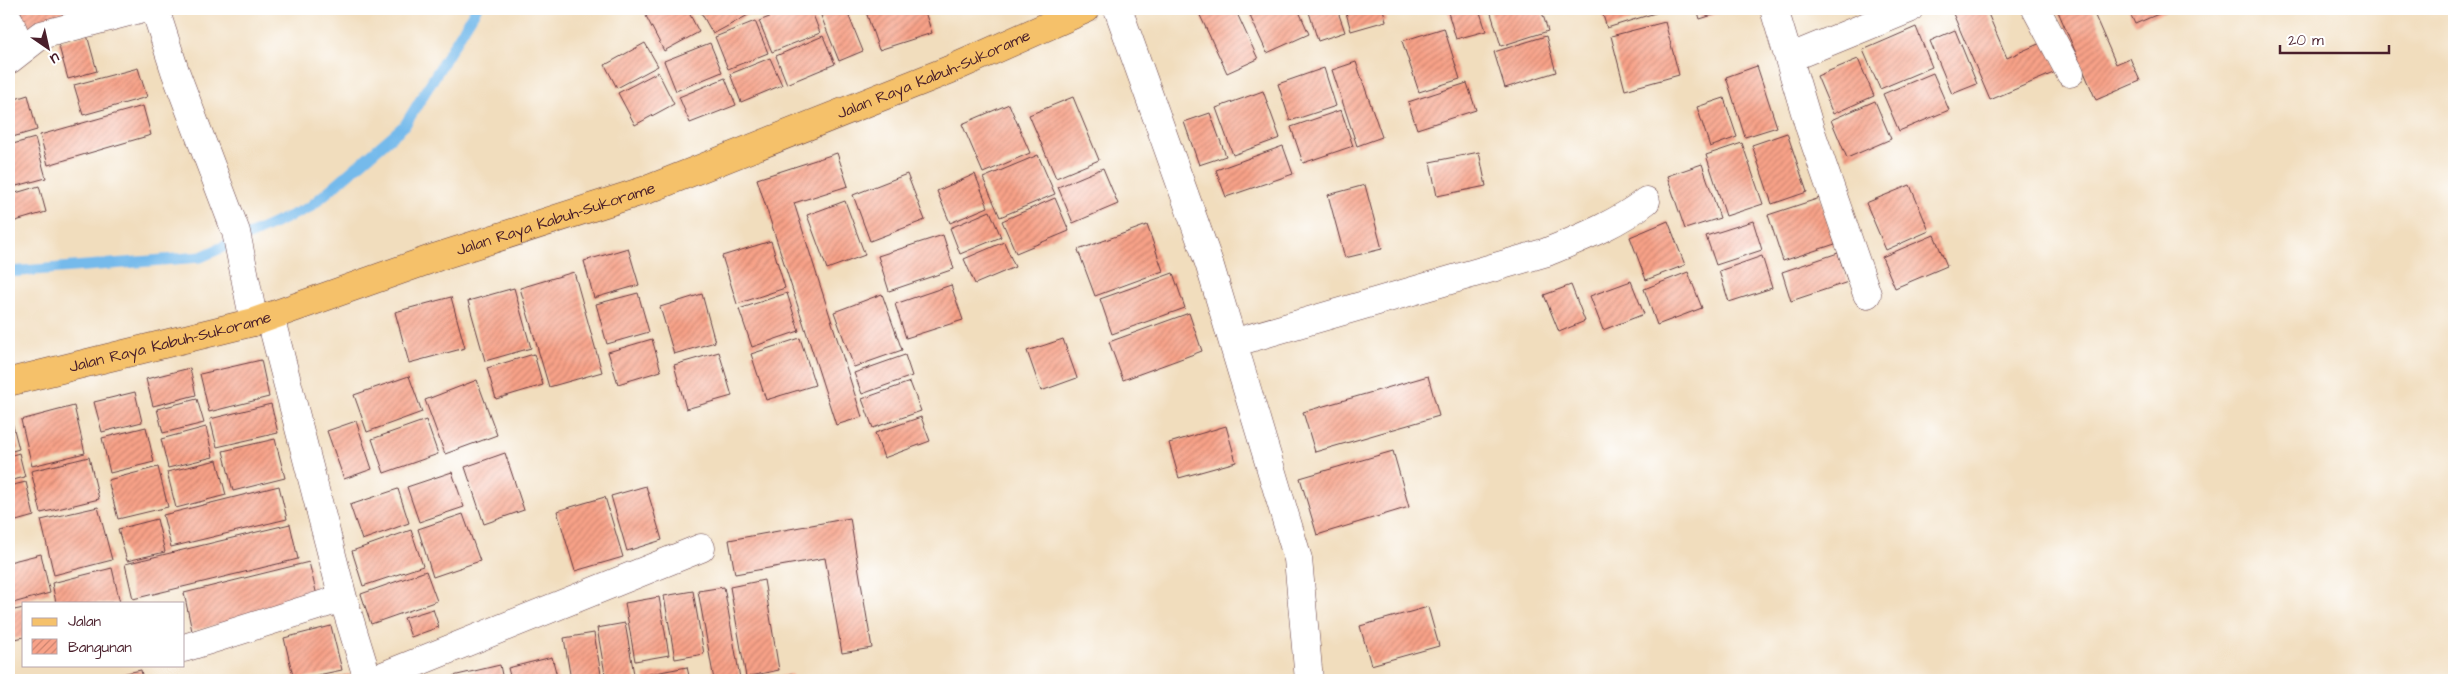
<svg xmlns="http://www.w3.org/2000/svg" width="2463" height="689" font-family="'Architects Daughter',sans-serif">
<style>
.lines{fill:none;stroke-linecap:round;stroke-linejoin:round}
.stream{stroke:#74baeb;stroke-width:11}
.building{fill:url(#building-hatch)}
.minor-casing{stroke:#633c41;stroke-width:29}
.major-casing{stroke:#633c41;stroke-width:29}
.minor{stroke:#fff;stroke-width:28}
.major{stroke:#f5c16b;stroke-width:28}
.labels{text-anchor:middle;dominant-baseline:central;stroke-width:4;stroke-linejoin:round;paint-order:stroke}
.street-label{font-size:16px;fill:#4a1f2b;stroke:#fff}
</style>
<defs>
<pattern id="building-hatch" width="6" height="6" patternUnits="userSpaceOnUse" patternTransform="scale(1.25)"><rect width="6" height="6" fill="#f8a288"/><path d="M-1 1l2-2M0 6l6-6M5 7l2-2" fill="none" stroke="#cb836f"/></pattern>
</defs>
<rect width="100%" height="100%" fill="#fff"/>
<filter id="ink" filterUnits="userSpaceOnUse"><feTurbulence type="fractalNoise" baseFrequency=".02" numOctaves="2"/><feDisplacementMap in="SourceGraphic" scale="10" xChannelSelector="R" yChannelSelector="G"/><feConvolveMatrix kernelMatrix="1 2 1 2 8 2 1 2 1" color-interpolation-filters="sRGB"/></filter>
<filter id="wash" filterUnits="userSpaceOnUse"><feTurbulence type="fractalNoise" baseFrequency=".0096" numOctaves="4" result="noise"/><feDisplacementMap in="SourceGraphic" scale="20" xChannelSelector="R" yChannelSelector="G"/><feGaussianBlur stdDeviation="1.12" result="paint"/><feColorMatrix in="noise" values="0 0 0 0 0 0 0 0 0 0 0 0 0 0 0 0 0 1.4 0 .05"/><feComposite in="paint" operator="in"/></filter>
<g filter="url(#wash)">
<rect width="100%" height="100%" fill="#f1ddbd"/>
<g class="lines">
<!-- stream -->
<path class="stream" d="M9,272L201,257L310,207L405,125L476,9"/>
</g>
<g id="blocks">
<!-- building -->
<path class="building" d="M20,9H104L26,33Z
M660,9H687L699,32L664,51L646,16Z
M699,9H747L750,14L713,34Z
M790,9H811L820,33L772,52L759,21Z
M840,9H846L863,51L839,61L821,16Z
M865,9H924L932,33L879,50Z
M1197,9H1235L1258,59L1227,73Z
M1265,9H1298L1309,34L1267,53L1250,16Z
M1308,9H1337L1345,32L1318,41Z
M1345,9H1383L1386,21L1351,31Z
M1447,9H1479L1486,31L1456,39Z
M1493,9H1541L1548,31L1501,46L1490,10Z
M1601,9H1668L1607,28Z
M1697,9H1732L1700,19Z
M1951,9H1986L2007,58L2045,41L2058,71L1990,100Z
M2057,9H2092L2116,64L2130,58L2140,81L2096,100Z
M2128,9H2170L2135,24Z
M755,21L768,53L728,69L715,37Z
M1665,22L1679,75L1625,90L1611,36Z
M1916,27L1932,67L1880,89L1863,50Z
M1444,28L1460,79L1419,92L1402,41Z
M1955,30L1977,84L1952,94L1930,41Z
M87,35L97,71L68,79L58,43Z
M823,36L835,64L787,84L776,56Z
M1546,36L1556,72L1505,88L1494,52Z
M645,43L658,66L617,88L605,65Z
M710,43L722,72L676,91L664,61Z
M770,58L782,85L741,102L730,74Z
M1858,59L1874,96L1833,114L1817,76Z
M1356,62L1382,137L1357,146L1332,70Z
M1757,66L1777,127L1745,137L1726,77Z
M138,68L147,97L83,115L74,85Z
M1324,68L1336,106L1290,121L1278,84Z
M658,72L674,104L635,125L618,93Z
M1933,73L1949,110L1899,131L1883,94Z
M725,78L736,105L690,123L679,97Z
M1467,83L1476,110L1417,129L1408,102Z
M1263,91L1280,138L1233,155L1216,108Z
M28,95L37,130L9,138V101Z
M1073,97L1099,160L1056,178L1029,115Z
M1724,98L1737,137L1710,147L1697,107Z
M1875,101L1891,139L1847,158L1831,120Z
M1009,104L1030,153L983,173L962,124Z
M143,106L151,135L48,165L40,135Z
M1341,110L1353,146L1303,163L1291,127Z
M1210,113L1226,156L1199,165L1184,122Z
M1787,133L1807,192L1772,204L1752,145Z
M35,138L46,178L9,188V145Z
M1742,143L1763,204L1726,216L1706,155Z
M1283,146L1293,174L1226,197L1216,170Z
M1479,152L1486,186L1437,196L1430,162Z
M837,153L848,186L794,203L862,417L836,425L757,179Z
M1038,155L1055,194L1000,217L983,178Z
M1702,164L1720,218L1685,229L1667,176Z
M1103,168L1118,204L1073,223L1058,187Z
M907,174L925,220L870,241L853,195Z
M975,174L988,207L950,223L937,191Z
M1365,185L1382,249L1345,258L1328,195Z
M1910,185L1929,231L1886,250L1866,203Z
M39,186L46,212L9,223V195Z
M1055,198L1069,231L1016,253L1002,221Z
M1820,198L1835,244L1783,261L1768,215Z
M845,201L865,255L827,269L807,215Z
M990,211L1001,237L960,254L950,228Z
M1668,221L1685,265L1646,280L1630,237Z
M1753,221L1762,250L1716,265L1706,236Z
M1147,225L1163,271L1095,296L1078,250Z
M943,235L954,269L889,291L878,256Z
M1934,235L1947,266L1895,288L1882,257Z
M771,241L785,288L737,304L722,256Z
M1004,242L1015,267L975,284L964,259Z
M628,248L639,285L594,298L584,261Z
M1838,253L1848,282L1791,301L1782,272Z
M1762,256L1772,288L1729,302L1719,271Z
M574,272L602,372L549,387L520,288Z
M1688,272L1702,308L1657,325L1644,289Z
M1173,273L1185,308L1112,334L1100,299Z
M1631,281L1644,314L1603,330L1590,296Z
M951,285L963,320L906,338L895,304Z
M1571,285L1585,321L1559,332L1544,295Z
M514,288L531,348L485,361L468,301Z
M638,293L649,332L607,344L596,304Z
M787,293L799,331L752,347L739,309Z
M702,294L715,342L674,354L660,307Z
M882,294L902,350L854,367L834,312Z
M451,297L465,348L409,363L395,312Z
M1189,313L1202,351L1123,380L1109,342Z
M800,338L815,385L766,400L751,354Z
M652,339L661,371L618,384L608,352Z
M1063,339L1077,378L1041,391L1027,351Z
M719,352L732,396L686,409L674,365Z
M534,354L543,385L496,399L487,368Z
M905,355L912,376L862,394L854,373Z
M261,360L269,397L209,412L200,374Z
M190,368L196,395L153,406L146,379Z
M409,376L422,412L367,432L354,395Z
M1428,376L1439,416L1315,452L1303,412Z
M477,380L497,435L445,454L425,400Z
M910,382L921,411L873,428L862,399Z
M135,392L142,422L102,432L94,402Z
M197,399L204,423L163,433L157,409Z
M271,404L278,433L217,447L210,419Z
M74,406L85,453L32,466L21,420Z
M10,414L19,449L9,452V415Z
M921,417L930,441L884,458L875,433Z
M426,420L438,454L384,473L372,439Z
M356,421L372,469L344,479L327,431Z
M1226,426L1236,462L1179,478L1169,443Z
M146,427L154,462L110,473L102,438Z
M206,427L213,457L168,468L161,439Z
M275,439L285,478L233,491L223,451Z
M1393,451L1409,507L1317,535L1300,478Z
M19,453L25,477L9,481V456Z
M505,453L524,510L484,524L465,467Z
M89,457L99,499L41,513L31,471Z
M217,460L226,495L176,508L167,472Z
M158,467L168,507L118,519L108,480Z
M452,472L464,507L419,522L407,487Z
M26,482L34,516L9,523V486Z
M279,486L287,519L171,547L163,515Z
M646,486L662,540L627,551L611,496Z
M398,489L409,523L362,540L350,505Z
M605,497L623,557L575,571L557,511Z
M98,507L112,560L54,575L41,520Z
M463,514L480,561L433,577L418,529Z
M850,518L872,648L842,653L825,558L735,574L729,540Z
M157,519L165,552L127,561L118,529Z
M290,524L298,559L133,599L125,564Z
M411,530L423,566L363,586L352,551Z
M41,554L50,593L9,604V562Z
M309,562L318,600L192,631L184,593Z
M112,568L120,603H56L52,583Z
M426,571L437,601L371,624L361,594Z
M764,580L779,670L746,677L730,587Z
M724,587L740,678L714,680L698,591Z
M693,591L704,654L675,659L664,596Z
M659,597L669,655L635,661L625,603Z
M1428,607L1439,646L1371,665L1360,626Z
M24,608V637L15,639L9,611Z
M433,609L439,627L411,637L404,618Z
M625,623L635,680H606L597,628Z
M331,626L342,670L294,680L284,638Z
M594,633L602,680H571L564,638Z
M552,657L558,680H511L508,668Z
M500,665L503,680H454L453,676Z
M687,667L690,680H645L644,675Z
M141,670L143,680H98V679Z
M349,674L351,680H325Z
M792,674L793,680H766V679Z"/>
</g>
</g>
<g filter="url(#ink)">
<use href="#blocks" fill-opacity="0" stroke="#633c41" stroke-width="1"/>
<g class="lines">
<defs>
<path id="minor" d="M155,9L175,71L236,232L254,322
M1118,9L1209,263L1298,559L1309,680
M1774,9L1810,129L1867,294
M2036,9L2070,73
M9,20L21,50
M1789,58L1909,9
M9,60L41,35L140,9
M270,316L343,598L368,680
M1233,343L1547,252C1581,238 1617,224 1646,201
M184,648L343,598
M373,680L701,548"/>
<g id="major">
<path id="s1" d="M9,382L254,322L437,257L649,189L949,70L1086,9"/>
</g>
</defs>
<!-- minor casing -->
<use href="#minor" class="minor-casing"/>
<!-- major casing -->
<use href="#major" class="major-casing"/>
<!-- minor -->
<use href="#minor" class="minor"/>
<!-- major -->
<use href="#major" class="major"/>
</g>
</g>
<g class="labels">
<!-- street labels -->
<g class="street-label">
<text stroke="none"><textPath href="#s1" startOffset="976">Jalan Raya Kabuh-Sukorame</textPath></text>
<text stroke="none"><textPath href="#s1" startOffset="571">Jalan Raya Kabuh-Sukorame</textPath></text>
<text stroke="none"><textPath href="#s1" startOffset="166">Jalan Raya Kabuh-Sukorame</textPath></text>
</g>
</g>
<!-- margin -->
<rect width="2463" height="689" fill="none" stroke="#fff" stroke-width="30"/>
<!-- legend -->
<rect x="22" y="602" width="162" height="65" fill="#ffffff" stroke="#b7a5aa"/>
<rect x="32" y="618" width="25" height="8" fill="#f5c16b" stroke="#b7a5aa"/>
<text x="68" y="626" font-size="15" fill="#4a1f2b">Jalan</text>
<rect x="32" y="639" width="25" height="15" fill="url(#building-hatch)" stroke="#b7a5aa"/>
<text x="68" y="652" font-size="15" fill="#4a1f2b">Bangunan</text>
<!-- north arrow -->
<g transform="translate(48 48) rotate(146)" stroke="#ffffff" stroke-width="4" paint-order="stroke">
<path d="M0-4L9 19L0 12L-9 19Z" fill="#4a1f2b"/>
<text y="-8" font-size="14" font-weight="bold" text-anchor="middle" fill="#4a1f2b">U</text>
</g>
<!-- scale -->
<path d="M2280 45v8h109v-8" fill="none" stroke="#4a1f2b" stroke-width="2.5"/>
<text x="2288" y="45" font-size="15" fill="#4a1f2b" stroke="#ffffff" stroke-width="4" paint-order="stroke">20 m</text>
</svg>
